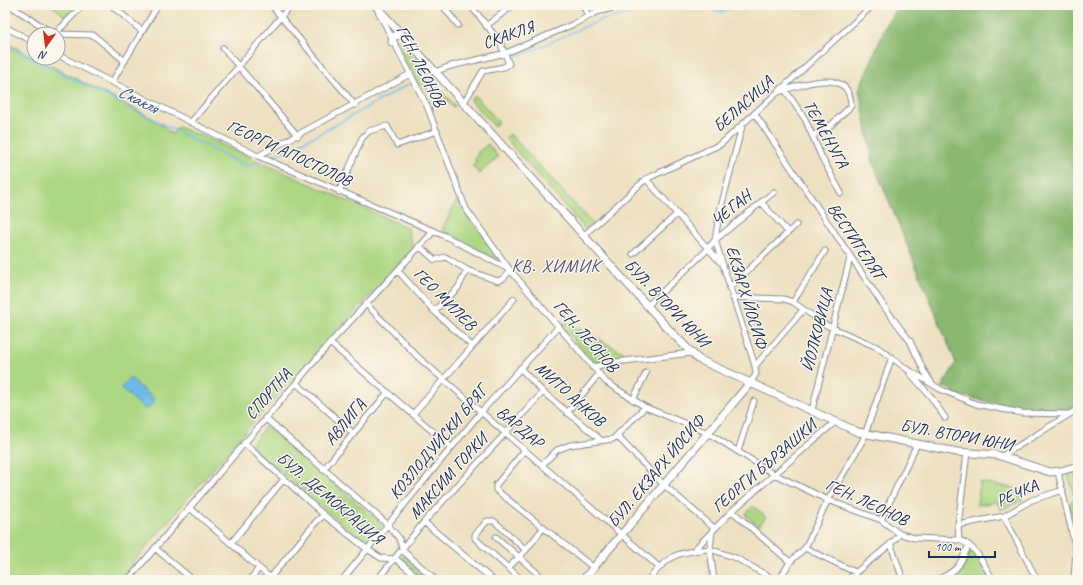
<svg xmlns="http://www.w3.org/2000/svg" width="1083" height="585" font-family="Caveat,sans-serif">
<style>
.green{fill:#add782;stroke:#648370}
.forest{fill:#8ab870;stroke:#527467}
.water{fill:#6dbce8;stroke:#4476a3}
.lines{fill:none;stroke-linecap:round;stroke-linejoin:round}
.stream{stroke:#6dbce8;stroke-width:1.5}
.street-casing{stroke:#848890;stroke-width:7}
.secondary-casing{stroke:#848890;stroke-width:9}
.street{stroke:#fff;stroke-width:5}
.secondary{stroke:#fff;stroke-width:7}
.labels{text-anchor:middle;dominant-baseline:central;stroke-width:3;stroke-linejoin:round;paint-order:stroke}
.street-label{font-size:17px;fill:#1b2f5e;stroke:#fbf7ec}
.water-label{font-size:18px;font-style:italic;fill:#345987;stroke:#fbf7ec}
.neighbourhood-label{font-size:18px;letter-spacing:1px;fill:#575183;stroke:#fbf7ec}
</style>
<rect width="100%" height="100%" fill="#fbf7ec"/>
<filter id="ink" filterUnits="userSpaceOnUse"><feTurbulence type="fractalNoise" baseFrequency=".025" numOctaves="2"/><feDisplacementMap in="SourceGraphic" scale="8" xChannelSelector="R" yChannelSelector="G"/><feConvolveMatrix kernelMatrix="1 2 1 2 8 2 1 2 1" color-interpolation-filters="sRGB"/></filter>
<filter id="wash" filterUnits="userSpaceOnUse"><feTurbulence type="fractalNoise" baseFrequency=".012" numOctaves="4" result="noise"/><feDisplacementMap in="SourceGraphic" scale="16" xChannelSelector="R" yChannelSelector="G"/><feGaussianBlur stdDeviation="0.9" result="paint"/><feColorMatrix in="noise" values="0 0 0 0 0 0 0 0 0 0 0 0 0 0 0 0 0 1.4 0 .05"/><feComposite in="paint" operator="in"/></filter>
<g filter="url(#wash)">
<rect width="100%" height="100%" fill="#eee1c1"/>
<!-- green -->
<path class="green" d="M51,5H79L67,18Z
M397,41L455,106L453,107L430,86L427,89L416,82L395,42Z
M5,42L154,119L172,134L178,127L197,135L198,134L408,228L413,249L254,421L118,580H11L5,573Z
M475,96L499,122L494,126L470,100Z
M510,134L593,224L586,230L505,138Z
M488,144L498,157L479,174L472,165L476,161L474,158L478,155L477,153Z
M458,198L463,210L498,255L495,258L442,230Z
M566,322L623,352L626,357L593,362L562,327Z
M266,426L383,525L366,544L250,446Z
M1078,469V539L1069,504L1075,498L1068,475L1069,472Z
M980,482L1014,488L1023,500L1000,510L997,502L977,505Z
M753,506L766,517L759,526L745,515Z
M970,549L974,550L992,580H942L961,567Z
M404,555L433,580H425L401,559Z"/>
<!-- forest -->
<path class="forest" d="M900,5H1078V405C1048,420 988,401 955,394L952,393L953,390L944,387L941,388L956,363L873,163L859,90L888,21Z"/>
<!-- water -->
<path class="water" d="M130,378L155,400L146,410L121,388Z"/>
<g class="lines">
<!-- stream -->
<path class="stream" d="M704,5L715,11L723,12L729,9L730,5
M5,45L242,164L249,166L261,161
M511,58C542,49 571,31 602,20C618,15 643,13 655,5
M271,157L315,136L411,83"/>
</g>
</g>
<g filter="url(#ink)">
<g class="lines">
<defs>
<path id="street" d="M9,5L54,34
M111,5L142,31
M271,5L355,105
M442,5L458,25
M582,5L589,16
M594,5L597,12
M378,11L427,106L466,209L510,270L606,382L645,407L708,433L774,474L828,500L881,520L900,534L915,538L959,540C976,545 984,565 993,580
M486,26L513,5
M5,27L34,42
M55,34L83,5
M58,34L93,35L125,61
M223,48L298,136
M58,55L258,156L445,236L510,270L504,278L498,281L467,270L449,259L445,257L435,260L419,246
M434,72L451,66L506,53L574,24L597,12L625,5
M112,82L158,5
M785,90L805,119L822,158L841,193
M779,92C802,84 851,66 851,106L829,127L814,135
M463,104L483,71L504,67L509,64L500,42L470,5
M755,114L885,308L910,341L924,371L931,382
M191,122L291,5
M742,126L719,215L715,240L755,366L756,374L751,382
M258,156L410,74
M646,179L720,262
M339,192L362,138L369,131L387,126L397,145L437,131
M761,202L788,232
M583,236L646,179L721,144L873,5
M633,254L677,214
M398,271L434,311L472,346
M729,288L796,225
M732,297L784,299L793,302L826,325L877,347L907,369L940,389L976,404L1022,413L1069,414
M793,302L825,251
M367,305L418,357L659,567
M647,306L705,252L715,240L774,192
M434,311L458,288L467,270
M330,343L451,447
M755,366L803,310
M592,367L616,362L691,353
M520,368L543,392L601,440
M910,373L931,397L945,418
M296,383L354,434
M633,400L646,373
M812,410L850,258
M567,413L598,375
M413,414L514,299
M265,418L387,524L399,538L403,551L436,580
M617,436L664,485L714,528
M244,443L324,515L367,549L381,558L396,559L421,580
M525,450L496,485V490L594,568
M738,451L754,401
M1002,456L1078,409
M543,464L557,450L570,445L613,439L645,407
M323,470L388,392
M1058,472L1076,550L1074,580
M190,508L273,580
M732,511L790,562
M1004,516L1037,580
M881,520L917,444
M424,522L493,580
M958,525L1004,516L1032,500L1063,490
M496,537L545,580
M959,540L958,525L967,453
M231,543L284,479
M891,545L903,580
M155,548L193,580
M805,548L855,572
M526,550L544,527
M693,551L732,511L835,422
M508,568L526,550L494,521H487L475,535V538L481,544L522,580
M270,578L316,522L324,515
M128,580L330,343L434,231
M250,580L259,568
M342,580L481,412L559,326
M377,580L424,522L543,392
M648,580C670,554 677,552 710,549L712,531
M714,580L710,549L736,558L775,580
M779,580L790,562L805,548L828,500L863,440L892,357
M848,580C864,563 885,552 900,534
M937,580C959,570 959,566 969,545"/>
<path id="secondary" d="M375,5L672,333L698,359L858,432L957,452L997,455L1050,472L1061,471L1078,466
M392,42L394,36L401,35
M583,580L751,382"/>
</defs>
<!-- street casing -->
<use href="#street" class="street-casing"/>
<!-- secondary casing -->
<use href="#secondary" class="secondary-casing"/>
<!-- street -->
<use href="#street" class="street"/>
<!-- secondary -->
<use href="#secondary" class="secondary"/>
</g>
</g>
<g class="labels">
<!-- street labels -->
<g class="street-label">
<text transform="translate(508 35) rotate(-19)">СКАКЛЯ</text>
<text transform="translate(421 66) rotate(63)">ГЕН. ЛЕОНОВ</text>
<text transform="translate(743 104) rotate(-42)">БЕЛАСИЦА</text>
<text transform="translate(826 134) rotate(61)">ТЕМЕНУГА</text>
<text transform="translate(289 153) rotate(25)">ГЕОРГИ АПОСТОЛОВ</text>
<text transform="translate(731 208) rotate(-39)">ЧЕГАН</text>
<text transform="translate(856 241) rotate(56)">ВЕСТИТЕЛЯТ</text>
<text transform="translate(747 297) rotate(73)">ЕКЗАРХ ЙОСИФ</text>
<text transform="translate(445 299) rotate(45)">ГЕО МИЛЕВ</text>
<text transform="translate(667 303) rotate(46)">БУЛ. ВТОРИ ЮНИ</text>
<text transform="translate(817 330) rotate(-76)">ЙОЛКОВИЦА</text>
<text transform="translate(586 336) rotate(49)">ГЕН. ЛЕОНОВ</text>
<text transform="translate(268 394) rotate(-49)">СПОРТНА</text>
<text transform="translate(570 394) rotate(42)">МИТО АНКОВ</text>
<text transform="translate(345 422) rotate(-50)">АВЛИГА</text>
<text transform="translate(520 427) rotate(40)">ВАРДАР</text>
<text transform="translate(957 435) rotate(10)">БУЛ. ВТОРИ ЮНИ</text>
<text transform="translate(438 442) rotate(-50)">КОЗЛОДУЙСКИ БРЯГ</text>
<text transform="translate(764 466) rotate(-41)">ГЕОРГИ БЪРЗАШКИ</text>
<text transform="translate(656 471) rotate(-50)">БУЛ. ЕКЗАРХ ЙОСИФ</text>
<text transform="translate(448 476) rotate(-48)">МАКСИМ ГОРКИ</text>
<text transform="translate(1017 493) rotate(-24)">РЕЧКА</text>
<text transform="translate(330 498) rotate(40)">БУЛ. ДЕМОКРАЦИЯ</text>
<text transform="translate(867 502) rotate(25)">ГЕН. ЛЕОНОВ</text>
</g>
<!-- water labels -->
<g class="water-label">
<text transform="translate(138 99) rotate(27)">Скакля</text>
</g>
<!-- neighbourhood labels -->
<g class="neighbourhood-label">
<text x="556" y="266">КВ. ХИМИК</text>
</g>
</g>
<!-- margin -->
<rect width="1083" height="585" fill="none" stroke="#fbf7ec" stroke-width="20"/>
<!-- north arrow -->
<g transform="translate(46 46) rotate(194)"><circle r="19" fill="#fbf7ec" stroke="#a1a7b3"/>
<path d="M0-3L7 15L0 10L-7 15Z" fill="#c8321e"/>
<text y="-6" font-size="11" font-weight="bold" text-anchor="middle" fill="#1b2f5e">N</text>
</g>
<!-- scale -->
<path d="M929 551v6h66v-6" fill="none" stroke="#1b2f5e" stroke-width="2"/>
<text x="935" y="551" font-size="12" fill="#1b2f5e" stroke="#fbf7ec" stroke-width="3" paint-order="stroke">100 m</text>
</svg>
